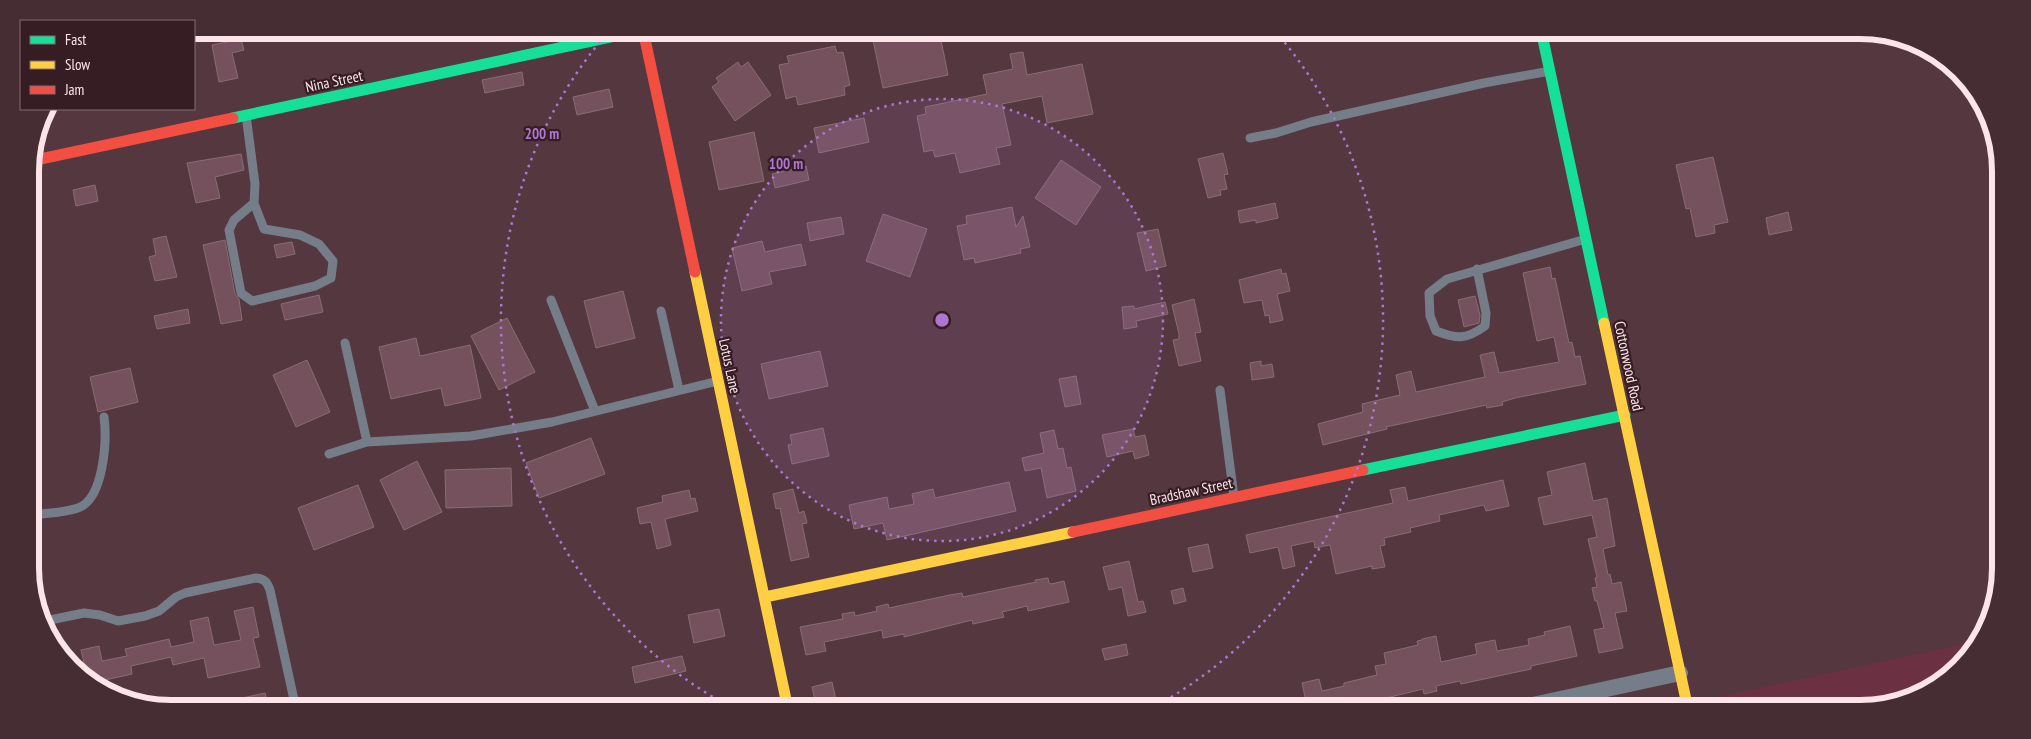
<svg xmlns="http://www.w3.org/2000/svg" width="2031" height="739" font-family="'PT Sans Narrow',sans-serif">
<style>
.built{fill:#6b3041}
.building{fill:#74515c;stroke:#886d74}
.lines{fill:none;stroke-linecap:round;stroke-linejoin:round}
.lane{stroke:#757d88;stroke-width:9}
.street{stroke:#757d88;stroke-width:16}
.fast{stroke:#16e098;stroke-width:11}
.slow{stroke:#ffcf43;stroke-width:11}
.jam{stroke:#f24e42;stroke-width:11}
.ring{fill:none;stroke:#ae76d0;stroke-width:2.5;stroke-dasharray:2.5 5}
.labels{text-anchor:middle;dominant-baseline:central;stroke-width:4.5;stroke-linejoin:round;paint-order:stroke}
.street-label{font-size:15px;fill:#fbe5e9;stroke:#361d23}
.rim{fill:none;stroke:#fbe5e9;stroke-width:6}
.centre{fill:#ae76d0;stroke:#361d23;stroke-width:2.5}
.ring-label{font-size:15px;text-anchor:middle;font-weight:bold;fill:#ae76d0;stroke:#361d23;stroke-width:4.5;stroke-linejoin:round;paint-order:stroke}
</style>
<rect width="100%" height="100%" fill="#55373f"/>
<!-- built -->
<path class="built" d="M1973,642L1946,680L1869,709H1709L1708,699Z"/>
<!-- building -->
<path class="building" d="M922,30H939L948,75L883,88L873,40Z
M241,39L244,50L232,53L238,78L219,82L212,45Z
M835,46L837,53L843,52L850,85L844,87L845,95L798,105L796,96L786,99L779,65L789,63L787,56Z
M1023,52L1027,75L1082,64L1093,114L1047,123L1042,96L1002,104L1011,145L996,148L1000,164L960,173L955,153L935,157L933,150L924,152L917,116L926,114L925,107L987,94L983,75L1013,69L1010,54Z
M738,62L741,67L748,62L771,95L735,121L712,87L719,82L716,78Z
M522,72L524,85L485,93L482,80Z
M609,89L613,107L577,115L573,97Z
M864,118L869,142L819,153L814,128Z
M754,132L764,181L719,190L709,142Z
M1223,153L1228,174L1224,175L1227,189L1220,190L1221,195L1208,198L1198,159Z
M241,154L244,170L215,177L220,198L196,203L187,163Z
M1713,157L1728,222L1714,225L1715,233L1696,237L1690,208L1686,209L1676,165Z
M1061,160L1101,187L1076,225L1035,198Z
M806,166L809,180L775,188L772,174Z
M95,185L98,201L76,206L73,190Z
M1275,203L1278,218L1256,223V220L1240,223L1238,211Z
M1012,207L1016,227L1023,216L1030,247L1020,249L1021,253L975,263L974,258L964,260L957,226L967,224L966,216Z
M1788,212L1792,230L1769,235L1766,218Z
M883,214L927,229L910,277L866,261Z
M841,217L844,234L810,241L807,223Z
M1158,229L1166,266L1146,271L1137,233Z
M166,236L177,277L155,281L149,257L156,255L153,239Z
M225,240L235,294L239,299L242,320L221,324L203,245Z
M762,241L765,252L801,244L806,265L769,272L772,284L742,291L732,248Z
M292,242L295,254L277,258L274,245Z
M1550,267L1552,279L1555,278L1569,343L1572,342L1575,357L1580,356L1586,384L1515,398L1502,402L1503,405L1487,408L1486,405L1386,427L1387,429L1323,445L1318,424L1363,412L1362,404L1400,395L1396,375L1411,371L1416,392L1485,377L1480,355L1494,352L1499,373L1559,362L1554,337L1537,341L1523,273Z
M1281,269L1282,274L1286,273L1290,291L1277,294L1283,320L1270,323L1269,315L1265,316L1262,300L1244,303L1239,280Z
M623,291L635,338L596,348L584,301Z
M319,295L323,312L285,320L281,304Z
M1475,296L1480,315L1479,323L1464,327L1458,300Z
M1194,299L1201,332L1195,333L1201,361L1179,366L1173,340L1179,339V334L1172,305Z
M1165,302L1168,314L1136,321L1137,327L1124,329L1122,307L1134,306V309Z
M188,309L190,323L157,329L154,316Z
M507,318L535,372L499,390L471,336Z
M416,338L420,356L470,345L481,398L445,406L441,388L391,399L379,347Z
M820,351L828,386L769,399L761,364Z
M307,360L330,412L296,427L273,375Z
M1261,361V366L1272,364L1274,377L1252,380L1250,363Z
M130,368L138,402L98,412L90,377Z
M1076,376L1081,404L1065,407L1059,379Z
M823,428L829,456L792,464L788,445L792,444L790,435Z
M1133,429L1135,437L1145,435L1149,455L1135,459L1133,451L1107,457L1102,435Z
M1054,430L1058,449L1063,448L1067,468L1071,467L1076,491L1047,498L1041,468L1025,471L1022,458L1044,453L1040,433Z
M591,438L605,474L539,498L526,463Z
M417,461L442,512L404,530L380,480Z
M1585,463L1593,501L1607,498L1615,546L1603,549L1608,575L1610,574L1612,584L1621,582L1627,611L1615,613L1623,648L1599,653L1594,630L1604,628L1597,601H1595L1592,588L1597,587L1595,578L1597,577L1588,539L1597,537L1592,515L1544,525L1538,498L1552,495L1547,472Z
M511,468L512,506L446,508L445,470Z
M1503,480L1509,506L1486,511L1484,505L1439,515L1440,521L1410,528L1411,532L1384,538L1385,545L1380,546L1385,567L1372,569V566L1336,574L1330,545L1315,548L1314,541L1291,546L1295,566L1283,569L1278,547L1250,553L1246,535L1393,503L1390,490L1405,487L1408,501Z
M1009,482L1016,511L887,540L883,523L854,529L849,505L887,497L889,509L914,504L912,494L933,489L935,498Z
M358,485L374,527L314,550L298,508Z
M793,489L799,513L804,511L807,523L802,524L809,557L791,561L780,508L776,509L773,494Z
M689,490L691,499L695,498L698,511L665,519L671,545L657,549L651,522L640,524L637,508L663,502L662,496Z
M1208,544L1213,568L1193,572L1188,548Z
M1129,561L1138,602L1143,601L1146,612L1128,616L1122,587L1109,590L1103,567Z
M1048,578L1049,583L1051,584L1064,581L1069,602L1028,611L1027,606L1002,612L1004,617L973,624L972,620L904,637V634L883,638L882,630L849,637L824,642L826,651L806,655L800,627L843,619L842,614L854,612L855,616L877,611L876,607L888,604L889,608L950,595L962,593L963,597L1036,582L1035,580Z
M1183,588L1186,601L1174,604L1171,591Z
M253,607L259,637L253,638L260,667L208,678L204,658L173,665L171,657L131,666L132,674L96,682L87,675L81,650L99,646L102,661L127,656L125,649L169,639L171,647L194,642L190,621L208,617L214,645L241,640L234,611Z
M719,609L725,636L694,643L688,615Z
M1570,626L1577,656L1531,666V669L1461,684L1460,681L1436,686L1437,691L1424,694L1423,689L1341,709H1309L1305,697L1302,683L1319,679L1322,691L1344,686V683L1377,675L1375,666L1386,664L1384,653L1418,645L1417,641L1422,640V639L1436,636L1441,662L1477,654L1475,644L1495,640L1497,651L1529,645L1528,639L1545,635L1544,632Z
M1126,644L1128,655L1105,660L1102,649Z
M682,656L686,671L635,683L632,667Z
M832,682L838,709H817L812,687Z
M265,693L269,709H216L215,704Z"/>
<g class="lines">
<!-- lane -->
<path class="lane" d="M246,115L255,184L254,203L264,229L300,235L319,244L333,261L331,278L315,286L252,301L241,293L229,230L234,220L254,203
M1250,138L1276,133L1311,122L1484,83L1550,71
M1477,269L1486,313L1485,326C1466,340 1457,339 1436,331L1430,316L1429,293L1447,279L1586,239
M551,300L595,411
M661,311L679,390
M345,343L367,442
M1220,390L1234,497
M329,454L367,442L471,436L552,422L718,381
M32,515C47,513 64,513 78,508C104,499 107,440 104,417
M45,621L84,613L100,615L118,621L145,616L159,611L176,597L185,593L256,578C265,579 267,582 270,590L296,709"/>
<!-- street -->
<path class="street" d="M1514,709L1680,673"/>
<!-- fast -->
<path class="fast" d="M1541,30L1604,323
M233,118L643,30
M1363,470L1625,415"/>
<!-- slow -->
<path class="slow" d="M695,272L788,709
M1604,323L1688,709
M765,597L1073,532"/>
<!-- jam -->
<path class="jam" d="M643,30L695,272
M31,161L233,118
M1073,532L1363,470"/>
</g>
<!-- distance rings -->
<circle cx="942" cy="320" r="221" fill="#ae76d0" fill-opacity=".12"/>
<g class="ring">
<circle cx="942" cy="320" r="221"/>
<path d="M732 708A441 441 0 0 1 609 31M1275 31A441 441 0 0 1 1152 708"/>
</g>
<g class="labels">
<!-- street labels -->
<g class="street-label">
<text transform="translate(334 81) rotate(-12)">Nina Street</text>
<text transform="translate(730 366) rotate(78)">Lotus Lane</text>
<text transform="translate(1629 366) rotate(78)">Cottonwood Road</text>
<text transform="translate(1191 491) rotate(-12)">Bradshaw Street</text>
</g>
</g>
<!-- crop -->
<path d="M0 0H2031V739H0ZM171 39H1860A132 132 0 0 1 1992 171V568A132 132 0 0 1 1860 700H171A132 132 0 0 1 39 568V171A132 132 0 0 1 171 39Z" fill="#462d33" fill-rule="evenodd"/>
<path class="rim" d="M171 39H1860A132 132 0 0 1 1992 171V568A132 132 0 0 1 1860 700H171A132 132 0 0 1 39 568V171A132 132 0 0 1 171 39Z"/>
<circle cx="942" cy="320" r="8" class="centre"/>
<g class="ring-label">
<text x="542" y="139">200 m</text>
<text x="786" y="169">100 m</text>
</g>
<!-- legend -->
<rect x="20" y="20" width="175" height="90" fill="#361d23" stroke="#856d72"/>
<rect x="30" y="36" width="25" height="8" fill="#16e098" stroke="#856d72"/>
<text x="65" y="45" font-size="15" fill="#fbe5e9">Fast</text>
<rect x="30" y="61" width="25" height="8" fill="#ffcf43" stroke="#856d72"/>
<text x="65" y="70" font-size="15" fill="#fbe5e9">Slow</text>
<rect x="30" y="86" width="25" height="8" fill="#f24e42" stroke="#856d72"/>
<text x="65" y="95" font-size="15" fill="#fbe5e9">Jam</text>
</svg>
